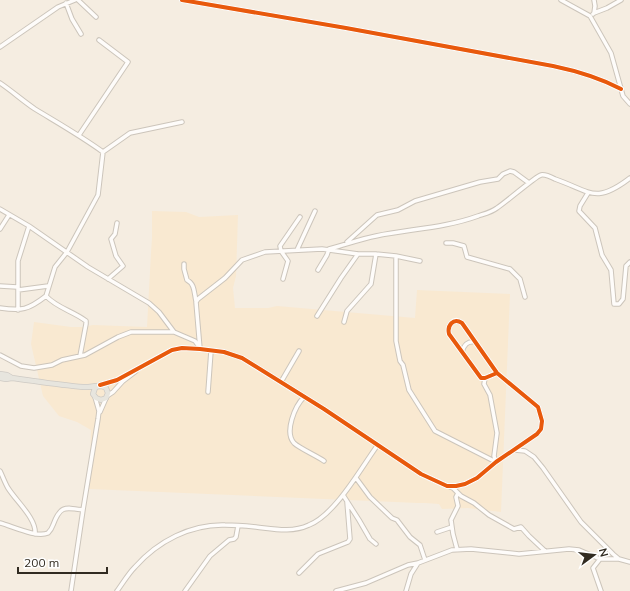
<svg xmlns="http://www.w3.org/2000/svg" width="630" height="591" font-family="Mulish,sans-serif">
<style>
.built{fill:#f9e9d1}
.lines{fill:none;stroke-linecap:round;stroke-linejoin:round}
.minor-casing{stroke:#ccc5bb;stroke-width:5.5}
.major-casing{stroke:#cecac4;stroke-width:6}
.minor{stroke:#fefcfa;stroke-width:3.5}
.major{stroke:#e7e5de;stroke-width:4.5}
.cycleway-casing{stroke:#fff;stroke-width:6}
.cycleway{stroke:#e8590c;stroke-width:4}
</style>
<rect width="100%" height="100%" fill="#f5ede1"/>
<!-- built -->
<path class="built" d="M152,211L186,212L199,217L238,215L236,276L233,288L235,308H268L277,306L415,318L417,290L510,294L501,512L468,508L442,509L439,504L425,503H418L89,489L91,430L77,422L59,416L43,396L31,344L34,322L71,327H83L93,325L147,327L151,253L152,238Z"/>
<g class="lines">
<defs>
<path id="minor" d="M78,0L96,17
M182,0L346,28L553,66C577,71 600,78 621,89
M561,0L590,16L611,53L623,96L630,104
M66,3L72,19L81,34
M594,13L607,8L621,0
M593,14L594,13L595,6L594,0
M0,47L58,7L75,0
M0,83C12,91 23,101 35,109C58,123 81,136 103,152L130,133L182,122
M79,135L128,62L99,40
M588,193L580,206L579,211L595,228L602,255L611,270L614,304H619L623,299L626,266L630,262
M0,209L29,226L88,267L149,303L159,312L174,332L195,341L200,348
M0,229L9,215
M347,242L377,215L398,210L415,201L480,182L498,179L503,174L510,171L514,172L529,183
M446,243H453L464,246L467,257L510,269L520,279L525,297
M329,249C345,245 360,239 376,236C410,229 445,228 478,216C484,214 492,212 497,208C505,203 536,176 541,175C545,174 551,177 555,179C590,191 595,205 630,178
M297,250L315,211
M420,261L396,256V341L400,361L403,365L409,390L435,431L496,462
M184,264V269L187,280C195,284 194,293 196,301
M318,270L327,255L329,249
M108,279L123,266L116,256L111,239L115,234L117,223
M283,279L288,261L281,251L280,246L300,217
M0,286L17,287
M18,290L48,286
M46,296L55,267L67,252L98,195L103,152
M0,308C22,311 28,310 46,296C57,308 73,311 86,321V324L80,356
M18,310V261L29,226
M317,316L341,278L358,254
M344,322L347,311L371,284L376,254
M200,349L196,302L198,299L225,278L242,260L265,252L322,249L358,254H376L396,256
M462,352C464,345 467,341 475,342
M0,355L21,366L34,368L52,365L62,360L85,355L118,337L131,332H174
M485,378L484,384L490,395L497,433L494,456L496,462
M281,382L299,351
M100,385L117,380L172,350L182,348L200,349L224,352L242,358L324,409L421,474L447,486H456L465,484L477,478L496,462L537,434L541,429L542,421L538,407L497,373L462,323C453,317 447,326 449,334L481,378H485L497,373
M208,392L211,351
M304,397C295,406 284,432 294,443C299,448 317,456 324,461
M100,412L107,396L113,392L123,381L136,371
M515,450L525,451L534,457L543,468L581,522L613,554L619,559L630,562
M0,471C3,477 5,483 8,488C16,501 37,519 35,534
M356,478L370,497L392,518L397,520L410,537L420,545L425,560
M450,487L453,488L461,496L474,503L489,515L514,529L521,527L529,536L545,551
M343,495L359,520L370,539L376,544
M0,523C12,526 36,538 48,533C50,531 52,528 53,525C60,506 64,507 83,510
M437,532L452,527
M457,549L453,534L451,520L458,506L456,497L458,493
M600,559L593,568L601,591
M299,573L318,554L348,542L350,539L347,502
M71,591L83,510L98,419L99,411L95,397
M117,591C123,583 128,574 135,567C158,541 191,524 225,525C235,525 246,526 256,527C274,529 292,533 309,525C335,515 361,468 377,446
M185,591L210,556L229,540L234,539L236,537L238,526
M336,591L366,583L408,565L418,563
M406,591L411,574L418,563L452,550L471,549L519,554L569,549L579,550L600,559H619"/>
<path id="major" d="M0,374L7,375L12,378
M0,378L6,379L12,378C35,381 59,385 83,387C91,388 100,383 106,388L108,393L106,398L101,400L96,398L93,394L95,388L100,385"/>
</defs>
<!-- minor casing -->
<use href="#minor" class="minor-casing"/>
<!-- major casing -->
<use href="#major" class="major-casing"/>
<!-- minor -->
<use href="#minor" class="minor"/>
<!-- major -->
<use href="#major" class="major"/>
<defs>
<path id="cycleway" d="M182,0L346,28L553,66C577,71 600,78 621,89
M100,385L117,380L172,350L182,348L200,349L224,352L242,358L324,409L421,474L447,486H456L465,484L477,478L496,462L537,434L541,429L542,421L538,407L497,373L462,323C453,317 447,326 449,334L481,378H485L497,373"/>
</defs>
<!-- cycleway casing -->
<use href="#cycleway" class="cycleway-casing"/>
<!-- cycleway -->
<use href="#cycleway" class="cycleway"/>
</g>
<!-- north arrow -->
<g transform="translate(594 555) rotate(75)" stroke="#ffffff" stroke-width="3" paint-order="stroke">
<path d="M0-3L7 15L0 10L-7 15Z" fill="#312b21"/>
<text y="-6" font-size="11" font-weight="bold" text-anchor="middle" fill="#312b21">N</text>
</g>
<!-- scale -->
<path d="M18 567v6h89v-6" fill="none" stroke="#312b21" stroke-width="2"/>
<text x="24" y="567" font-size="12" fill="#312b21" stroke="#ffffff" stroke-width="3" paint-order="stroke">200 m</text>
</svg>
